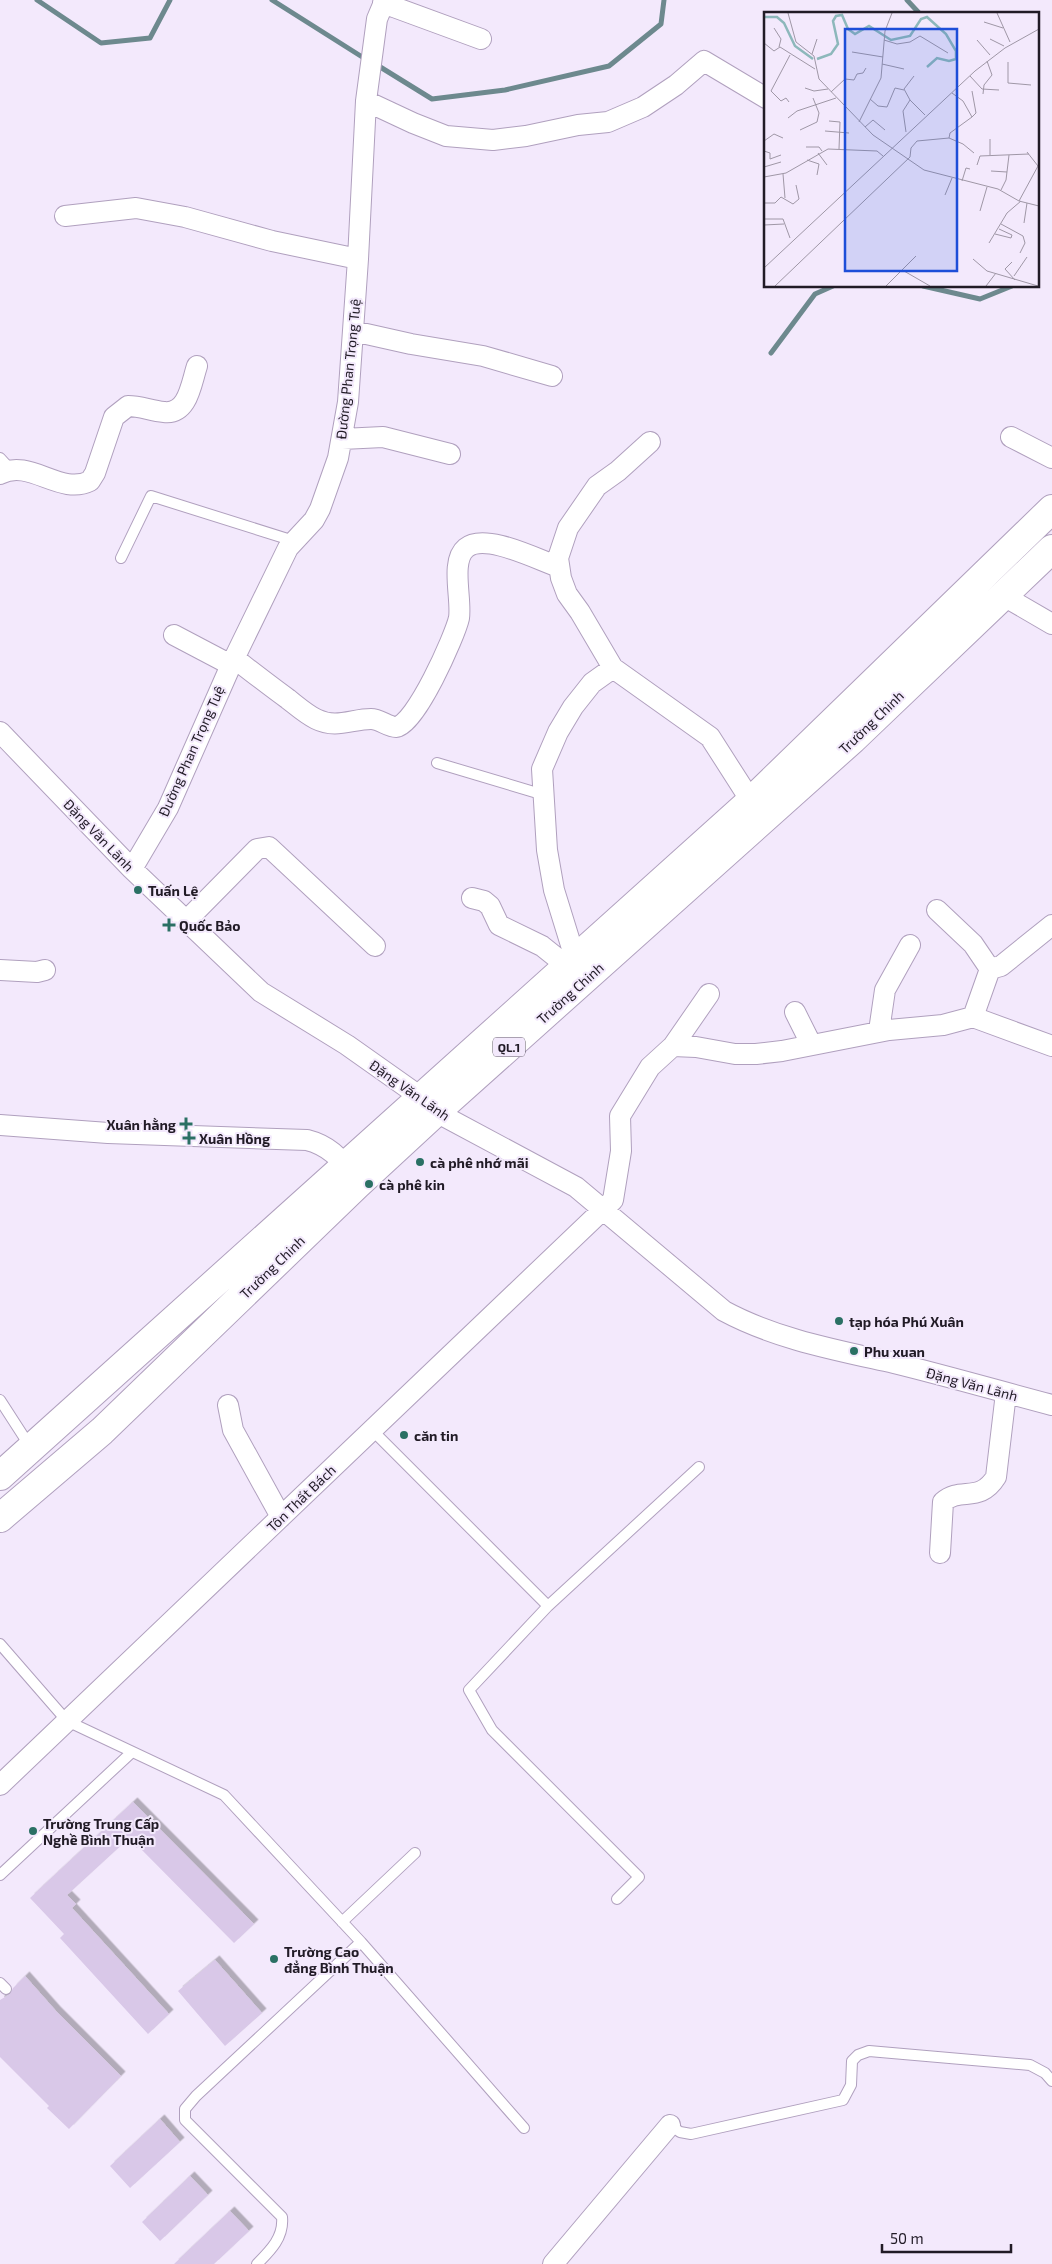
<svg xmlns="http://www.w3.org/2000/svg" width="1052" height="2264" font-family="'Exo 2',sans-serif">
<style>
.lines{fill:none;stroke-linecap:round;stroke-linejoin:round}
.stream{stroke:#6d898e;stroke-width:5}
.building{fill:#d9c8e8;filter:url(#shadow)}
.lane-casing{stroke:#b0a0be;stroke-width:12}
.street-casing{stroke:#b0a0be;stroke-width:22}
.highway-casing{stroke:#b0a0be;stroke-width:30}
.lane{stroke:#fff;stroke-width:10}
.street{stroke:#fff;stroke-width:20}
.highway{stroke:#fff;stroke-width:28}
.poi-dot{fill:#2a7064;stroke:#f3e9fc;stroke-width:2}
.labels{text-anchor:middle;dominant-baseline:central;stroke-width:4;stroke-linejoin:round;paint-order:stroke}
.shield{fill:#f3e9fc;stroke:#605966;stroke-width:1}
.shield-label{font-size:12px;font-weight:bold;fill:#211b26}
.street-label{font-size:14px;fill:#211b26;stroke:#f3e9fc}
.poi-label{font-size:14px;font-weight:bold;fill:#211b26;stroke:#f3e9fc;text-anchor:start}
.inset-river{fill:none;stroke:#8db8bb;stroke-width:2.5}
.inset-road{fill:none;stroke:#9f97a6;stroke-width:1}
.view{fill:#1d4ed8;fill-opacity:0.15;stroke:#1d4ed8;stroke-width:2.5}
.inset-edge{fill:none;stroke:#211b26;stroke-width:2.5}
</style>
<defs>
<filter id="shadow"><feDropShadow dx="4.5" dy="-4.5" stdDeviation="0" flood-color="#0004"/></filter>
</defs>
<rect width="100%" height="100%" fill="#f3e9fc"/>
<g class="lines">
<!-- stream -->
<path class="stream" d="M37,0L101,43L150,38L170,0
M272,0L367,60
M907,0L920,14
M377,65L432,99L505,90L609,66L661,24L664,0
M923,286L980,299L1012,286
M771,353L815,294L833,286"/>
</g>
<!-- building -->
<path class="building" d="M133,1802L254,1924L234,1943L138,1846L137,1848L128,1839L67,1895L76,1904L72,1908L169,2014L148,2034L60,1938L64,1934L30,1898Z
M215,1960L262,2013L225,2046L178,1991Z
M25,1976L56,2011L121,2076L69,2129L47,2108L49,2106L0,2057V2000L10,1994L13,1988Z
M160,2119L180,2142L130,2188L110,2166Z
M190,2176L208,2195L160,2241L142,2222Z
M230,2211L249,2231L214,2264H174Z"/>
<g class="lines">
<defs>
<path id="lane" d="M0,458L11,470
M121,558L151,496L294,541
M437,763L544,795
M0,1400L31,1448
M372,1430L548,1606L469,1690L492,1730L639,1877L617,1899
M548,1606L699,1467
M0,1644L67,1721L224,1795L361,1942L524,2128
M0,1875L132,1752
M342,1922L415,1853
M0,1983L6,1989
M670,2125L680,2132L691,2134L843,2100L851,2085L852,2061L858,2055L869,2051L1030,2065L1045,2073L1052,2081
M257,2264C271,2250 284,2237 282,2217L185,2120V2109L196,2096L361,1942"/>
<path id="street" d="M383,3L481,39
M366,101L413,123L446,136L493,140L526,136L578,125L608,122L643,107L676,85L704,61L766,98
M65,216L136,208L185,217L272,241L358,259
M353,331L411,344L483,356L552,376
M1011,437L1052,458
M342,439L383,437L450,454
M0,474C30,458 60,496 90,481L95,473L114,417L128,406C141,406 151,411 164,412C188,415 191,384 197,366
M1002,595L1052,624
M174,635L231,665
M234,658C252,672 270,686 288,699C297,706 306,714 316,719C336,729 352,719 371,719C380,719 388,727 396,727C415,726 455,636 459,618C462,599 450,561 466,548C485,532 538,560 559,567
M613,668L710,737L751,801
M0,732L132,869L261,992L347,1045L422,1098L436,1112L576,1187L724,1311C776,1339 836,1350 894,1363C947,1376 999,1391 1052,1405
M132,869L168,808L231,665L288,548L314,520L320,509L338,458L348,402L358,259L366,101L377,19L385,0
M472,898L484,901L490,906L499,925L542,946L567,966
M937,910L973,944L990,969
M187,920L257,849L269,847L375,946
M575,958L554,890L547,850L542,769L558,732L573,707L592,683L613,668L580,612L567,594L561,578L558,558L568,528L597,486L618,471L650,442
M0,970L37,972L45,970
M795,1012L811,1044
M973,1017L990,969L1001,966L1052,925
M879,1031L885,990L910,945
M673,1046L709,994
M0,1125L108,1133L307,1140C327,1145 342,1158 352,1177
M228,1405L233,1430L281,1517
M940,1553L943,1502C961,1486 979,1504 996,1477L1006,1393
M0,1785L613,1200L621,1151L620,1116L650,1067L673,1046L696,1047L735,1054H756L782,1051L889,1030L943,1025L973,1017L1052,1046
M553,2264L670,2125"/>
<path id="highway" d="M0,1476L751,801L1052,509
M0,1518L102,1431L357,1185L436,1112L853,739L1052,549"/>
</defs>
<!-- lane casing -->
<use href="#lane" class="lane-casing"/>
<!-- street casing -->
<use href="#street" class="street-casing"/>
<!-- highway casing -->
<use href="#highway" class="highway-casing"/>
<!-- lane -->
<use href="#lane" class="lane"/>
<!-- street -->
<use href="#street" class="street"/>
<!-- highway -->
<use href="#highway" class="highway"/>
</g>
<!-- markers -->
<g class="poi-dot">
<circle cx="138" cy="890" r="5"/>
<path d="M166.5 917.5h5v5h5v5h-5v5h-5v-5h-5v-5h5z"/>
<path d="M183.5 1116.5h5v5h5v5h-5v5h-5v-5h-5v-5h5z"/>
<path d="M186.5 1130.5h5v5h5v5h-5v5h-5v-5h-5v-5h5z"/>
<circle cx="420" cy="1162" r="5"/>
<circle cx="369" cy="1184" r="5"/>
<circle cx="839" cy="1321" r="5"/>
<circle cx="854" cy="1351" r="5"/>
<circle cx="404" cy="1435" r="5"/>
<circle cx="33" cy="1831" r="5"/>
<circle cx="274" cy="1959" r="5"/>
</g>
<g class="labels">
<!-- shield labels -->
<rect class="shield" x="493" y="1037.5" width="32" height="19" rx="4"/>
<g class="shield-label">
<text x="509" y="1047">QL.1</text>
</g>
<!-- street labels -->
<g class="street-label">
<text transform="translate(348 369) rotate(-84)">Đường Phan Trọng Tuệ</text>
<text transform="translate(871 722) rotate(-44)">Trường Chinh</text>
<text transform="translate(191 751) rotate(-66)">Đường Phan Trọng Tuệ</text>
<text transform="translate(99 835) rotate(46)">Đặng Văn Lãnh</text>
<text transform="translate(570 993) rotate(-42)">Trường Chinh</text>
<text transform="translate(410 1090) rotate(35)">Đặng Văn Lãnh</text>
<text transform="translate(272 1267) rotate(-44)">Trường Chinh</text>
<text transform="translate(972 1384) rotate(15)">Đặng Văn Lãnh</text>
<text transform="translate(301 1498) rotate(-44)">Tôn Thất Bách</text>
</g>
<!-- poi labels -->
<g class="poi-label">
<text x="148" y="890">Tuấn Lệ</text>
<text x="179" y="925">Quốc Bảo</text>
<text x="176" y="1124" text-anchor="end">Xuân hằng</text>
<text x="199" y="1138">Xuân Hồng</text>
<text x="430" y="1162">cà phê nhớ mãi</text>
<text x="379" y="1184">cà phê kin</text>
<text x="849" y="1321">tạp hóa Phú Xuân</text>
<text x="864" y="1351">Phu xuan</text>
<text x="414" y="1435">căn tin</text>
<text x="43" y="1823">Trường Trung Cấp<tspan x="43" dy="16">Nghề Bình Thuận</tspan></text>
<text x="284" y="1951">Trường Cao<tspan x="284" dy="16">đẳng Bình Thuận</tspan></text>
</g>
</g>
<!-- overview -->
<g transform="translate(764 12)">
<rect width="275" height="275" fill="#f3e9fc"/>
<path class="inset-river" d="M0,5H13L20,11L31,34L49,47M53,47L67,42L74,32L69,9L72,4L78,3L84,17L91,22L105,14L127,28L146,24L157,7L163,5L182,22L192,39V47L185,49L173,46L163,55"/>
<path class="inset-road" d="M24,1L32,30L50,44L55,67L109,123L160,158L234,177L255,189L275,194M233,1L246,30M220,10L239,16M10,16L17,27L15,35M226,27L240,34M120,28L133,32L146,30L156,24L184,41M213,28L226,43M0,31L10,39L16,35L51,57M88,40L119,45M48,42L53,27M244,50V71L267,73M118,52L140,57M206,64L218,77L235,78M41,76L50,79L64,77M208,79L212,101L208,105M67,80L81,67L90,68L93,62L99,61L102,56M219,82L220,73L228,63L223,49M106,87L114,94L123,95L131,76L140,78M146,88L161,103M25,90L22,86L17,89L7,79L26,43M24,106L33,99L72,86M65,109L76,110L75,137M95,110L117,66L121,19L128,1M101,115L109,108L121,118M36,118L53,110L55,101L49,86M61,119L85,121M142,120L139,99L146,88L140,77L150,64M185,126L186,121L208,105L199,89L188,81M226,127V143M0,129L10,122L19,126M42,135H55L58,139M0,139L6,141V147L17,143M54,141L63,153M43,148L55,152L53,163M213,153L216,144L265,142M0,155L17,150M227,159L243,160M19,162L21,186M0,165L22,161L64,137L113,139L119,144M198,169L202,156L206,157M237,178L242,168L245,143M181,183L188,166M255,189L274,154L263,140M1,191H11L17,185L29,192L35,187L32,173M216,199L223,175M0,207H19L26,226M260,211L263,191M237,212L259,224L261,231L256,241M0,213L20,212M231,222L247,226L248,223L235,217M225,231L243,201L257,189M209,247L223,259L274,274M248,250L241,257L251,268M0,256L211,59L241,36L275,17M140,259L166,274M250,264L263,245M11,274L146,145L147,136L153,129L185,126L199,132L210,141M122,274L152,244M222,274L232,261"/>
<path class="view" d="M81,17H193V259H81Z"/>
<rect width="275" height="275" class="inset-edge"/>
</g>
<!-- scale -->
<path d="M882 2244v8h129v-8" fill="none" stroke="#211b26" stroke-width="2.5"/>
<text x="890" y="2244" font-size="15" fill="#211b26" stroke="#f3e9fc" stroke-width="4" paint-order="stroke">50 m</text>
</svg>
